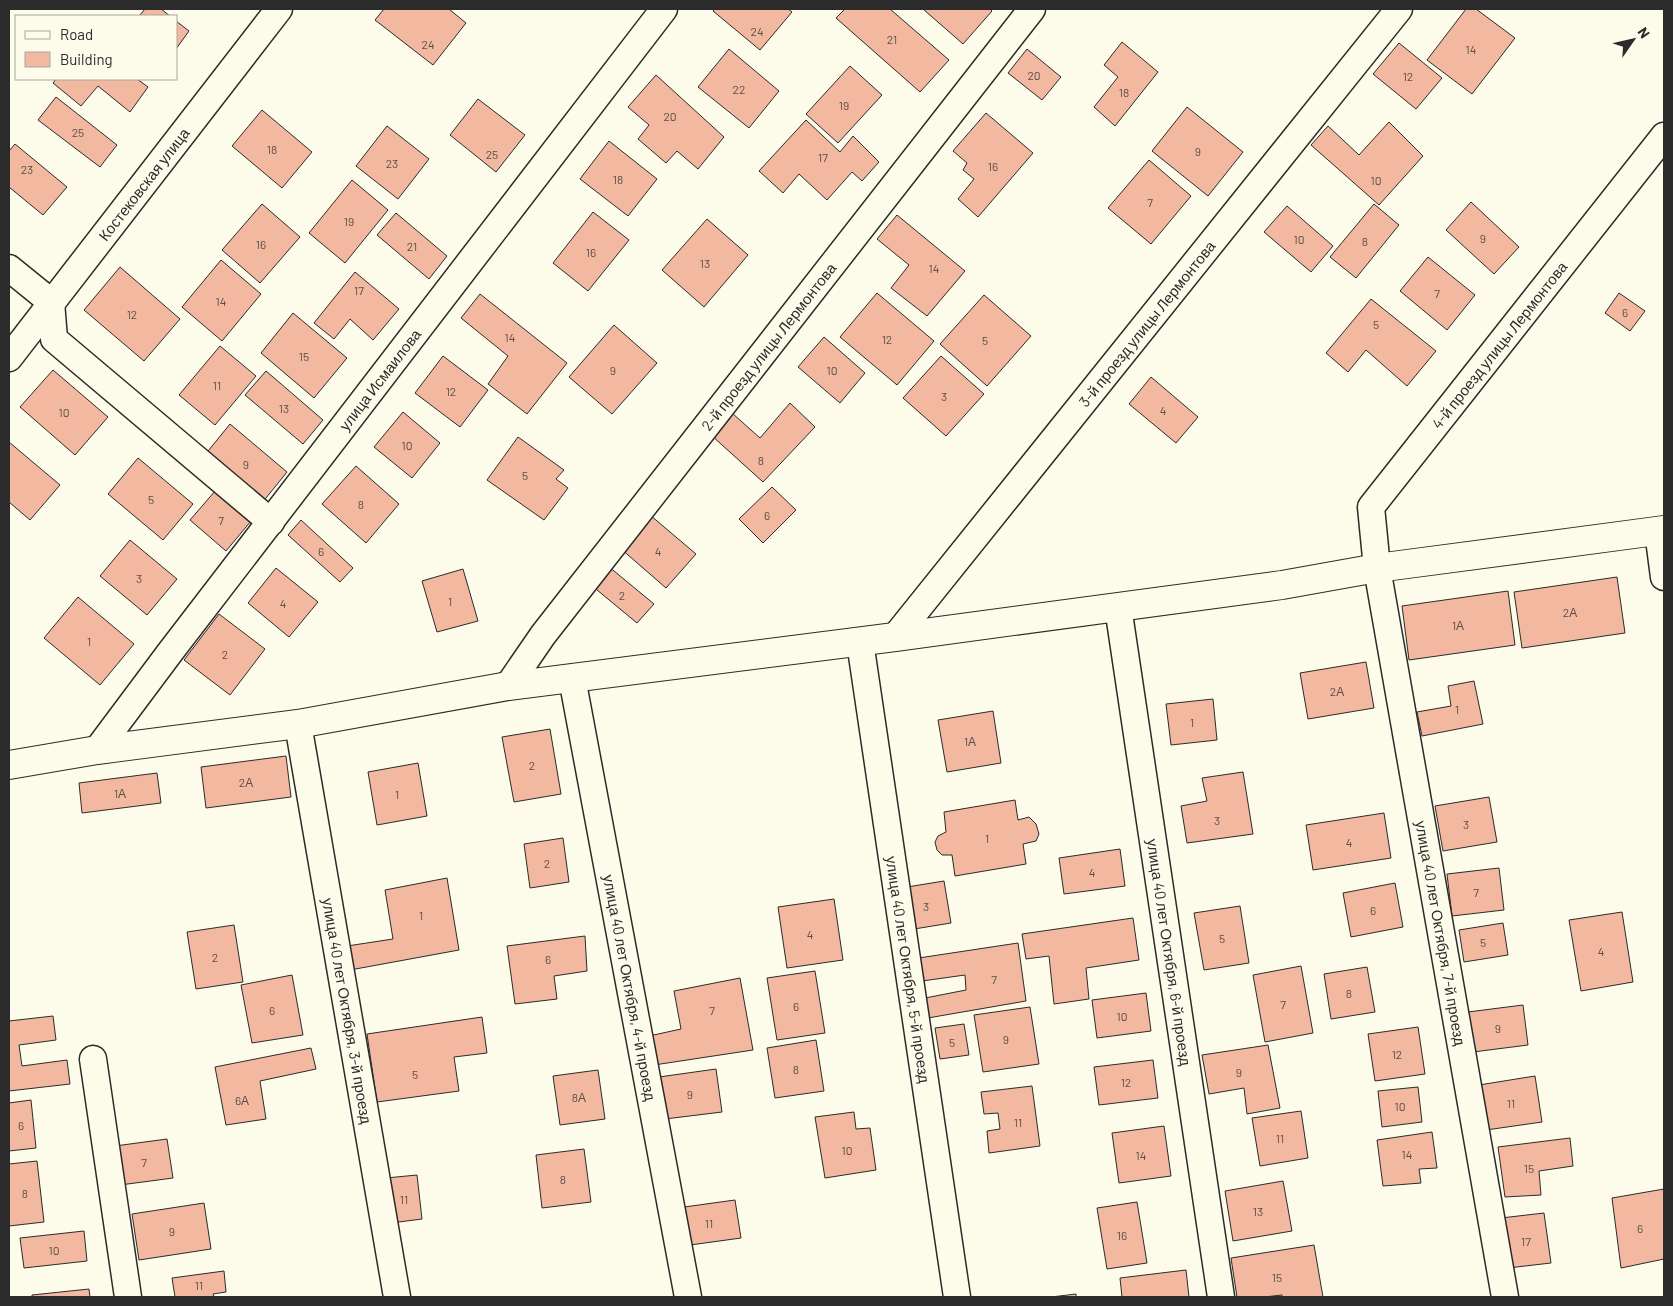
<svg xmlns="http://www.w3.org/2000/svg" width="1673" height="1306" font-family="Barlow,sans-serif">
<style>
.building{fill:#f2b8a0;stroke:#2b2b2b}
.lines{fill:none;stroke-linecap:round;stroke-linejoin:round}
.street-casing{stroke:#2b2b2b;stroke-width:29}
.secondary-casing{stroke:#2b2b2b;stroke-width:30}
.street{stroke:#fdfbea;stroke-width:26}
.secondary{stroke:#fdfbea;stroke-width:28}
.labels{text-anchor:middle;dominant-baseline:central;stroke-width:4;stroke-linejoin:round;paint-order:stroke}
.number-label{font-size:12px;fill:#5d4e48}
.street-label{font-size:15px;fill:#2b2b2b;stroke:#fdfbea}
</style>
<rect width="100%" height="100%" fill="#fdfbea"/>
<!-- building -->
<path class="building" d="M145,9H161L170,16H139Z
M384,9H449L466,23L433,65L375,20Z
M715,9H788L792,12L760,50L713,11Z
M845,9H890L949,60L920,92L836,18Z
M923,9H990L992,11L963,44Z
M1466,9H1476L1515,38L1472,94L1427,60Z
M176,21L189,31L176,49Z
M1122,42L1158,72L1115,126L1094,107L1118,77L1104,65Z
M1399,43L1442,78L1416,109L1373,74Z
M729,49L779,91L749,128L698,87Z
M1027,49L1061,77L1042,100L1008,73Z
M850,66L882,95L838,143L806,114Z
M656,75L724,137L698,169L677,151L666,163L638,139L649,125L628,107Z
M56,79H137L148,87L130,112L98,86L81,106L53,83Z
M56,97L117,145L100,167L38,120Z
M478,99L525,135L496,172L450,135Z
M1187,107L1243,152L1208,196L1152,151Z
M262,110L312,152L282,188L232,146Z
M986,113L1033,153L978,217L958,199L974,179L963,170L967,163L953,151Z
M806,120L840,152L853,136L879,162L862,181L852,172L827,200L799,174L783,193L759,171Z
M1389,122L1423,156L1379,205L1311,145L1328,126L1359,155Z
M387,126L429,159L398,199L356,166Z
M609,141L657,179L628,216L580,179Z
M15,144L67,187L43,215L9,187V151Z
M1149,160L1191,196L1151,244L1108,208Z
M352,180L388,210L345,263L309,233Z
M1471,202L1519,247L1494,274L1446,230Z
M262,204L300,237L260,283L222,250Z
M1374,204L1399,225L1356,278L1330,257Z
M1287,206L1333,246L1311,272L1264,232Z
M593,212L629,240L588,291L553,263Z
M396,213L447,256L429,279L377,235Z
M897,215L965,271L927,316L891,288L909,265L877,239Z
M707,219L748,255L704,307L662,270Z
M1428,257L1475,295L1447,330L1400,291Z
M221,260L261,294L222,341L182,307Z
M120,267L180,319L144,361L84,310Z
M355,272L399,309L373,340L350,319L334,339L314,323Z
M877,293L934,341L897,385L840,337Z
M1619,293L1645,311L1630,331L1605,313Z
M480,294L567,363L527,414L488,384L508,356L461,318Z
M984,295L1031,336L987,386L940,344Z
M1371,299L1436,351L1407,386L1366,350L1348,372L1326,353Z
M293,313L347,358L314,398L261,353Z
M614,325L657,363L612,414L569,377Z
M824,337L865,373L840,403L798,367Z
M220,346L256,376L215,425L179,395Z
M443,356L488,390L460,427L415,393Z
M941,356L984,394L946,436L903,398Z
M53,370L108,417L75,455L20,407Z
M266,371L323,420L303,444L245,395Z
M1151,377L1198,417L1176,443L1129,404Z
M790,403L815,427L763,482L711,435L732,413L760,438Z
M403,412L440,443L412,478L374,447Z
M230,424L287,472L262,503L204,456Z
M518,437L564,470L556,479L568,488L544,520L487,480Z
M9,442L60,485L30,520L9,502Z
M138,458L193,504L163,540L108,494Z
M356,466L399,504L366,543L322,504Z
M772,487L796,510L763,543L739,519Z
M216,490L251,521L226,551L190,520Z
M650,515L696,554L666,588L620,548Z
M301,520L353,568L340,582L288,535Z
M130,540L177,579L147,615L100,576Z
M608,566L654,604L637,623L591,585Z
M276,568L318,602L289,637L248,603Z
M463,569L478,621L437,632L422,581Z
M1617,577L1625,633L1522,648L1514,592Z
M1508,591L1515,645L1409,660L1402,606Z
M78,597L134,644L100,685L44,638Z
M219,614L265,649L230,695L184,660Z
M1366,662L1374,708L1308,719L1300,673Z
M1474,681L1483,724L1422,736L1417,712L1451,706L1448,686Z
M1213,699L1217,740L1171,745L1166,704Z
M993,711L1001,763L947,772L938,720Z
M550,729L561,794L514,802L502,737Z
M286,756L291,797L206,808L201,767Z
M418,763L427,816L377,825L368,772Z
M1243,772L1253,834L1187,843L1181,806L1207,801L1202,778Z
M157,773L161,803L82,813L79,783Z
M1489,797L1497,842L1443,851L1435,806Z
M1015,800L1018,820L1029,817L1036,824L1039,834L1036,841L1023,844L1026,864L955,876L952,855H942L937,850L935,842L938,836L946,832L944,812Z
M1384,813L1391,858L1313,870L1306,825Z
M563,838L569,882L530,888L524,844Z
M1120,849L1125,886L1064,894L1059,858Z
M1499,868L1504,910L1452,916L1447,874Z
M447,878L459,950L350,970L347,946L393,939L385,890Z
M944,881L951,923L908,930L901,888Z
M1395,883L1403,927L1351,937L1343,893Z
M834,899L843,960L787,968L778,907Z
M1240,906L1249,963L1204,970L1194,913Z
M1622,912L1633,982L1581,991L1569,920Z
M1133,918L1139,960L1086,968L1089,999L1054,1004L1049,956L1026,959L1022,934Z
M1503,923L1508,955L1464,962L1459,930Z
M234,925L243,982L196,989L187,932Z
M585,936L587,971L554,976L557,999L515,1004L507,946Z
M1018,943L1026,1001L922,1019L920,999L966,990L965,975L915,982L912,959Z
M1301,966L1313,1033L1265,1042L1253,975Z
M1367,967L1375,1012L1331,1019L1324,974Z
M815,971L825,1033L777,1040L767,978Z
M292,975L303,1035L252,1043L241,985Z
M740,978L753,1050L654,1065L649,1036L681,1029L674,991Z
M1146,993L1151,1031L1097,1038L1092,1000Z
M1523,1005L1528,1045L1473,1052L1468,1012Z
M1030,1007L1039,1064L983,1072L974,1015Z
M53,1016L56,1040L19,1045L22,1066L67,1060L70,1084L9,1091V1021Z
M482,1017L487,1053L454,1057L459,1091L377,1102L367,1034Z
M964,1024L969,1055L940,1059L935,1028Z
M1418,1027L1425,1074L1375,1081L1368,1034Z
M816,1040L824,1091L775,1098L767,1048Z
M1268,1045L1280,1108L1247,1114L1244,1088L1209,1094L1202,1055Z
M311,1048L316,1069L260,1081L266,1119L226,1125L215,1067Z
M1153,1060L1158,1098L1099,1105L1094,1067Z
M716,1069L722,1112L665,1119L659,1077Z
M598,1070L605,1119L560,1125L553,1076Z
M1535,1076L1542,1122L1486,1130L1479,1085Z
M1032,1086L1040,1146L989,1153L987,1131L1000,1129L998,1113L984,1114L981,1092Z
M1418,1087L1422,1122L1382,1127L1378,1091Z
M31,1100L36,1148L9,1151V1103Z
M1301,1111L1308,1158L1260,1166L1252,1118Z
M854,1112L856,1129L870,1128L876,1170L825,1178L815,1117Z
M1164,1126L1171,1176L1119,1183L1112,1133Z
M1432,1132L1437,1168L1419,1169L1421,1183L1383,1186L1377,1140Z
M1570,1138L1573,1166L1539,1171L1541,1195L1505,1197L1498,1147Z
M167,1139L173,1178L120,1185L115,1146Z
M584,1149L591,1202L542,1208L536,1155Z
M37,1161L44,1222L9,1226V1164Z
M417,1175L422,1219L391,1223L386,1178Z
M1283,1181L1292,1231L1233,1241L1225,1191Z
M1664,1189V1259L1621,1268L1612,1198Z
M735,1200L741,1238L683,1246L677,1208Z
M1137,1202L1147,1263L1107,1269L1097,1208Z
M204,1203L211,1249L139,1260L132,1214Z
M1544,1213L1551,1263L1508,1268L1501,1218Z
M84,1231L87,1261L24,1268L20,1238Z
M1314,1245L1323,1297H1282V1295L1264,1297H1237L1231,1258Z
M1186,1270L1189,1297H1122L1120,1278Z
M224,1271L226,1292L213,1294L214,1297H175L172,1278Z
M89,1289L90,1297H32V1295Z
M1076,1294V1297H1051Z"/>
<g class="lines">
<defs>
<g id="street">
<path d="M9,268L51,302L54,339L271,522"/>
<path id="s1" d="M9,358L279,9"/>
<path d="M1658,531L1664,577"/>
<path id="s2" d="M1118,607L1221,1297"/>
<path id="s3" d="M895,637L1399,9"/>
<path id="s4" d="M860,642L957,1297"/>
<path id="s5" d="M572,678L688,1297"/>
<path id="s6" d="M508,686L543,635L1032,9"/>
<path id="s7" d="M298,724L397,1297"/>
<path id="s8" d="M97,750L171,651L664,9"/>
<path d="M93,1059L128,1297"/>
<path id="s9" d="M1505,1297L1377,568L1371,507L1664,136"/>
</g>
<path id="secondary" d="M9,765L97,750L298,724L508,686L895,637L1282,585L1377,568L1664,530"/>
</defs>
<!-- street casing -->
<use href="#street" class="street-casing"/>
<!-- secondary casing -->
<use href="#secondary" class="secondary-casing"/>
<!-- street -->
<use href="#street" class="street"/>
<!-- secondary -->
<use href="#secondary" class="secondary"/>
</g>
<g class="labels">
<!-- number labels -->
<g class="number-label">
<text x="757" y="31">24</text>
<text x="892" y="39">21</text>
<text x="428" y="44">24</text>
<text x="1471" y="49">14</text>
<text x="1034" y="75">20</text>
<text x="1408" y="76">12</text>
<text x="739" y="89">22</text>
<text x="1124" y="92">18</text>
<text x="844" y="105">19</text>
<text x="670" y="116">20</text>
<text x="78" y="132">25</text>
<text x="272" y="149">18</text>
<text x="1198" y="151">9</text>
<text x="492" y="154">25</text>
<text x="823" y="157">17</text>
<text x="392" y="163">23</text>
<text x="993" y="166">16</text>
<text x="27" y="169">23</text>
<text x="618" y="179">18</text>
<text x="1376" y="180">10</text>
<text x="1150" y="202">7</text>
<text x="349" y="221">19</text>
<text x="1483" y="238">9</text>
<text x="1299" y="239">10</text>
<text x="1365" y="241">8</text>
<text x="261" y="244">16</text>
<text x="412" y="246">21</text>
<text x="591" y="252">16</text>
<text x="705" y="263">13</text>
<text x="934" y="268">14</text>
<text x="359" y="290">17</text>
<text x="1437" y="293">7</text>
<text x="221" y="301">14</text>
<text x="1625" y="312">6</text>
<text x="132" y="314">12</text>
<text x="1376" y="324">5</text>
<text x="510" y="337">14</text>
<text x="887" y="339">12</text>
<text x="985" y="340">5</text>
<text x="304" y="356">15</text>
<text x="613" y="370">9</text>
<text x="832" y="370">10</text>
<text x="217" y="385">11</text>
<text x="451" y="391">12</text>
<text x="944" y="396">3</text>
<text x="284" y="408">13</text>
<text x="1163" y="410">4</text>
<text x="64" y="412">10</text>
<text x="407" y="445">10</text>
<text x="761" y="460">8</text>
<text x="246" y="464">9</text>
<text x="525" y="475">5</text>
<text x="151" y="499">5</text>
<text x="361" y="504">8</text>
<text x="767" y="515">6</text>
<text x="221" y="520">7</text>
<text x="321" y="551">6</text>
<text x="658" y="551">4</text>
<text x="139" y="578">3</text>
<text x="622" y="595">2</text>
<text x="450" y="601">1</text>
<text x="283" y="603">4</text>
<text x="1570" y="612">2А</text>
<text x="1458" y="625">1А</text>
<text x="89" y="641">1</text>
<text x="225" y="654">2</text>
<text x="1337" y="691">2А</text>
<text x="1457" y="709">1</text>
<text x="1192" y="722">1</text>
<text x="970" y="741">1А</text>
<text x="532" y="765">2</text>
<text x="246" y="782">2А</text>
<text x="120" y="793">1А</text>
<text x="397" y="794">1</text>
<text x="1217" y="820">3</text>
<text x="1466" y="824">3</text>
<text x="987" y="838">1</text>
<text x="1349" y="842">4</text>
<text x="547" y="863">2</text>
<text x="1092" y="872">4</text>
<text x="1476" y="892">7</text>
<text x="926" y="906">3</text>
<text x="1373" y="910">6</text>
<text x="421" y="915">1</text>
<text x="810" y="934">4</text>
<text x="1222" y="938">5</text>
<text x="1483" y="942">5</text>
<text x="1601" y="951">4</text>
<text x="215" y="957">2</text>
<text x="548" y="959">6</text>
<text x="994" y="979">7</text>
<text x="1349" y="993">8</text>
<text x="1283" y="1004">7</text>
<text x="796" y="1006">6</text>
<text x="272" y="1010">6</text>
<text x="712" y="1010">7</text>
<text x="1122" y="1016">10</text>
<text x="1498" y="1028">9</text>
<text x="1006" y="1039">9</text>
<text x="952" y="1042">5</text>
<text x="1397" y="1054">12</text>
<text x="796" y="1069">8</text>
<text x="1239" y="1072">9</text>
<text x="415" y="1074">5</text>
<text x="1126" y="1082">12</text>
<text x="690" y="1094">9</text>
<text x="579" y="1097">8А</text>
<text x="242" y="1100">6А</text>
<text x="1511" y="1103">11</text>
<text x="1400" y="1106">10</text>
<text x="1018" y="1122">11</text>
<text x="21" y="1125">6</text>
<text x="1280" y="1138">11</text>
<text x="847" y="1150">10</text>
<text x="1407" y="1154">14</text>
<text x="1141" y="1155">14</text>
<text x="144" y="1162">7</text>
<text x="1529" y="1168">15</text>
<text x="563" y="1179">8</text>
<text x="25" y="1193">8</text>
<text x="404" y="1199">11</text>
<text x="1258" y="1211">13</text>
<text x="709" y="1223">11</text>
<text x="1640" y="1228">6</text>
<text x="172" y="1231">9</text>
<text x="1122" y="1235">16</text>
<text x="1526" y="1241">17</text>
<text x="54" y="1250">10</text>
<text x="1277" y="1277">15</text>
<text x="199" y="1285">11</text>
</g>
<!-- street labels -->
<g class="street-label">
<text stroke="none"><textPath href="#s1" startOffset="220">Костековская улица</textPath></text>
<text stroke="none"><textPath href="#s3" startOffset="402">3-й проезд улицы Лермонтова</textPath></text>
<text stroke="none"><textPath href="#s6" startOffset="428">2-й проезд улицы Лермонтова</textPath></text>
<text stroke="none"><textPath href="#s9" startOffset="1008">4-й проезд улицы Лермонтова</textPath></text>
<text stroke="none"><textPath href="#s8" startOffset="466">улица Исмаилова</textPath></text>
<text transform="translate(1441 933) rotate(80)">улица 40 лет Октября, 7-й проезд</text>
<text stroke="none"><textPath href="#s2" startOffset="349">улица 40 лет Октября, 6-й проезд</textPath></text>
<text stroke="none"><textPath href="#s4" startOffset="331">улица 40 лет Октября, 5-й проезд</textPath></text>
<text stroke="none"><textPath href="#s5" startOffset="315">улица 40 лет Октября, 4-й проезд</textPath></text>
<text stroke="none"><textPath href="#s7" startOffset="291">улица 40 лет Октября, 3-й проезд</textPath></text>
</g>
</g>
<!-- border -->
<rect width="1673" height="1306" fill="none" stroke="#2b2b2b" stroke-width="20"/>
<!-- legend -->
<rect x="15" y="15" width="162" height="65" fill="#fdfbea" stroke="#a9a89e"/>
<rect x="25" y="31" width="25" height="8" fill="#fdfbea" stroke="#a9a89e"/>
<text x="60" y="40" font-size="15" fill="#2b2b2b">Road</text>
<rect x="25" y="52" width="25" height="15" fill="#f2b8a0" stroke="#a9a89e"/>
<text x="60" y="65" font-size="15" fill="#2b2b2b">Building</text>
<!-- north arrow -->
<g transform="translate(1633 40) rotate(56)" stroke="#fdfbea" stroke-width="4" paint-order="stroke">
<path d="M0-4L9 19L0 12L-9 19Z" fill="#2b2b2b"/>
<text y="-8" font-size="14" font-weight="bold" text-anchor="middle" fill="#2b2b2b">N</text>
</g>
</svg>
